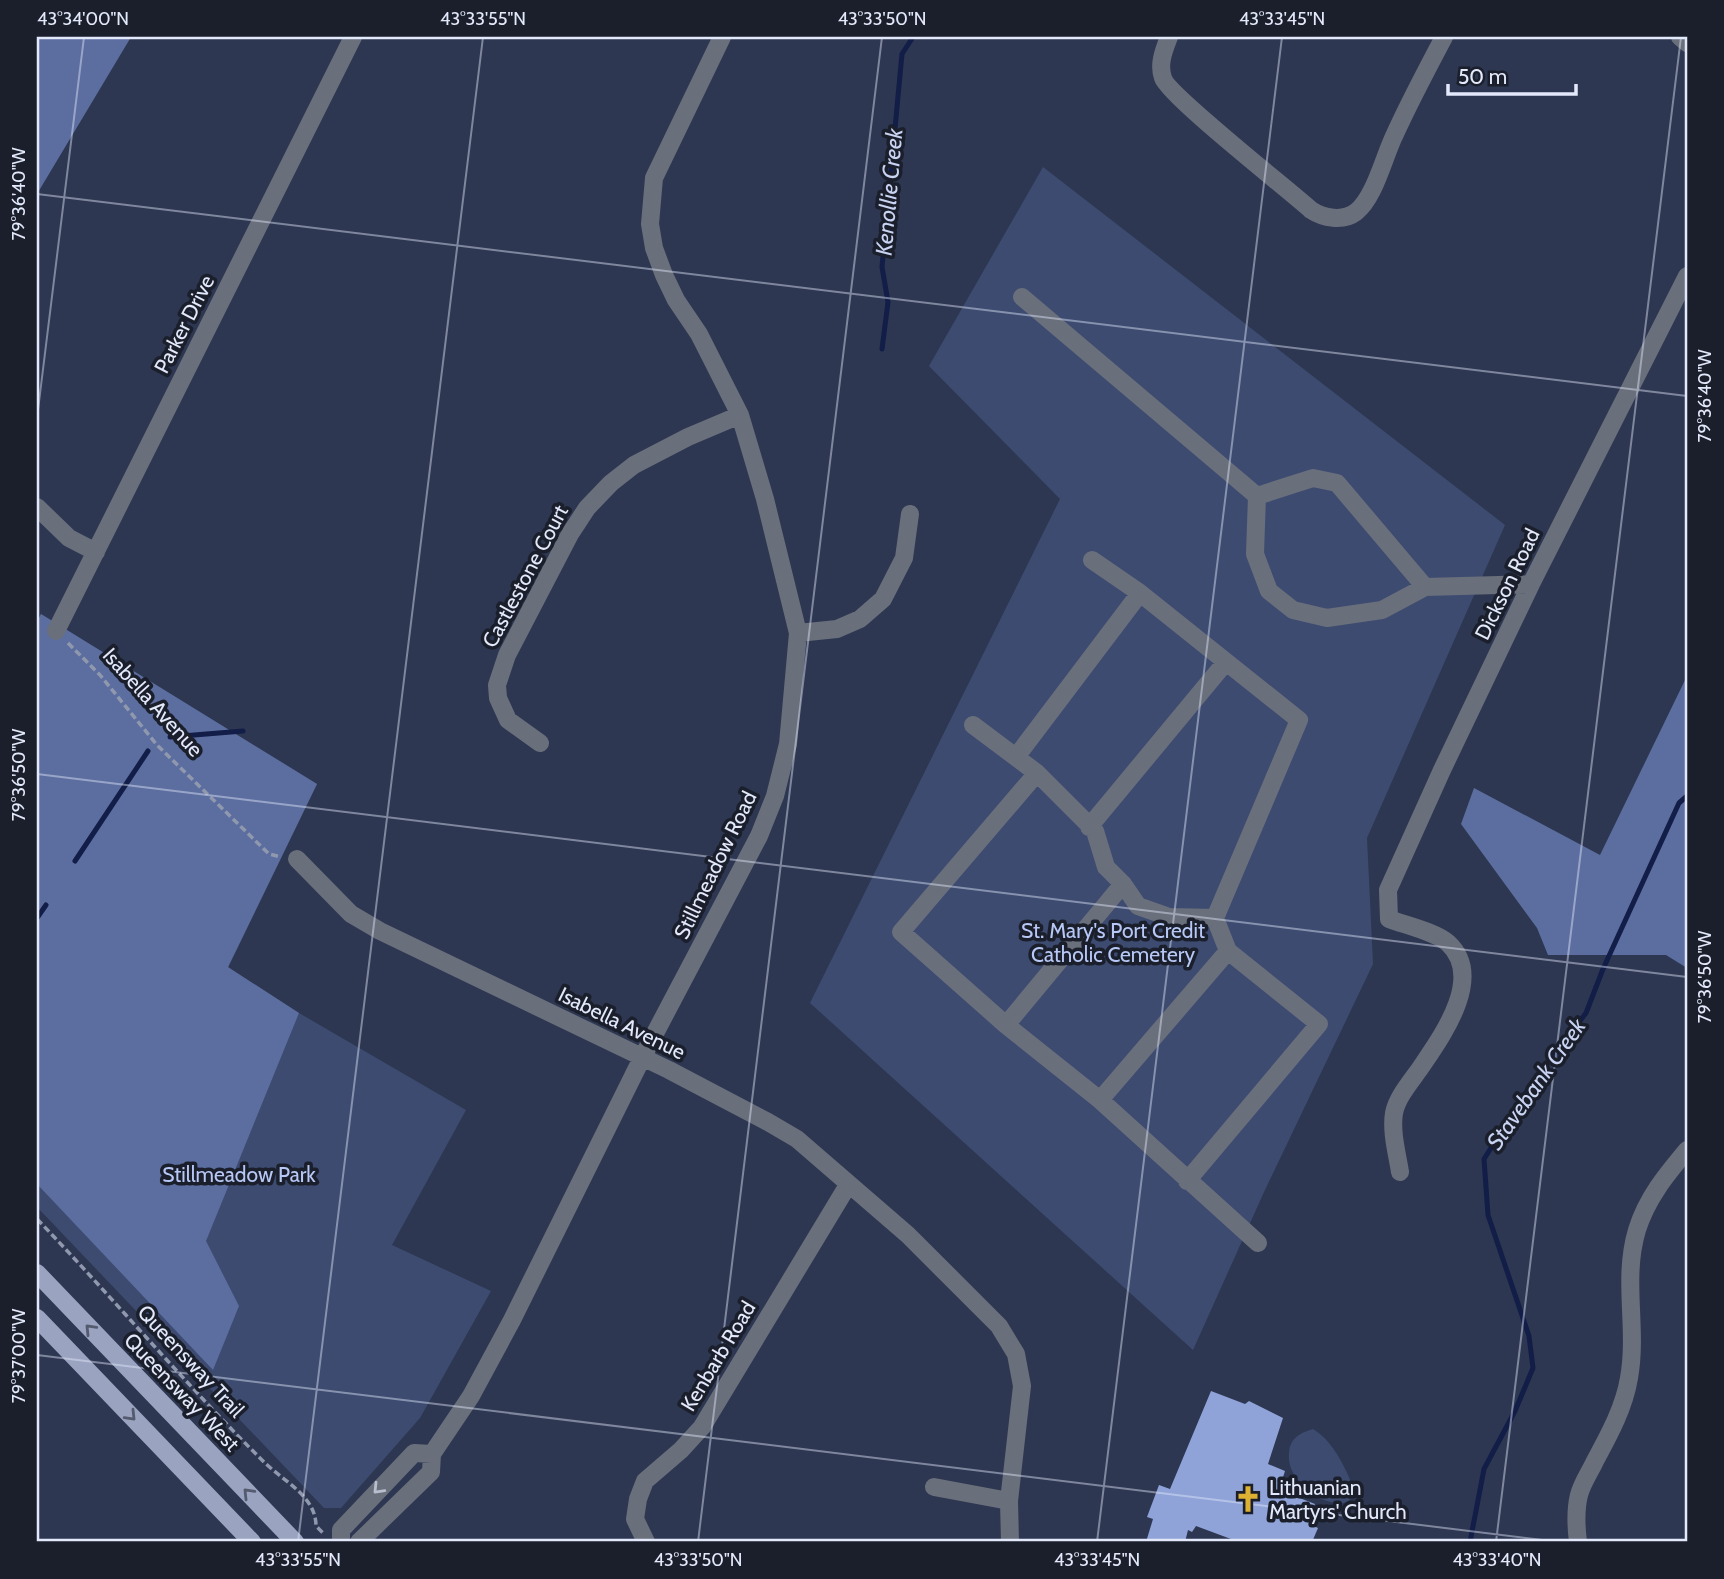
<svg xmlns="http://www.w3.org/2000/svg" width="1724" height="1579" font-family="Cabin,sans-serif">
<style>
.green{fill:#3d4b70}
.forest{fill:#5c6ea0}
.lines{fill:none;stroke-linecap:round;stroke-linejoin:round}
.stream{stroke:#121d48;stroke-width:5}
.building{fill:#8fa3d9}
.path{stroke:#9098ae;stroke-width:3.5;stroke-dasharray:7 3.5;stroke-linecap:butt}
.minor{stroke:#6a6f7c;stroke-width:18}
.major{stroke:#9aa4c0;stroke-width:18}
.oneway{stroke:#545b6e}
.oneway2{stroke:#b9becf}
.ticks{fill:none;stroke:#e3e9fb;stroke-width:2;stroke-opacity:0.45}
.labels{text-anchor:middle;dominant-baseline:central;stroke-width:7;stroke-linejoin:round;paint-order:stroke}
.street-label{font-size:21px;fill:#e3e9fb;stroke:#1a1f2b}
.park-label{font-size:21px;fill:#b7c8f6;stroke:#1a1f2b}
.poi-label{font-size:21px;fill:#e3e9fb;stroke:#1a1f2b;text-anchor:start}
.water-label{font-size:23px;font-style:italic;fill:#c9d4f3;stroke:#1a1f2b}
.neatline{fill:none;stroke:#e3e9fb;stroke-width:2.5}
.ticks-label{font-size:18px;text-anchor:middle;fill:#e3e9fb}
</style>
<rect width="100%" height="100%" fill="#2d3751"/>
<!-- green -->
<path class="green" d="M1043,167L1505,525L1367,838L1373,964L1264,1192L1193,1350L810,1003L1060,499L929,366Z
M41,614L317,784L228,968L299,1013L466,1110L392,1245L491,1291L420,1418L341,1508H324L37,1207V622Z
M1313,1429C1330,1439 1340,1458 1348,1475C1374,1529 1284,1497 1289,1453C1290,1438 1300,1433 1313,1429Z"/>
<!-- forest -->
<path class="forest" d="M37,37H131L37,194Z
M41,614L317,784L228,967L299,1013L206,1241L239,1306L213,1370L37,1184V622Z
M1687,676V968L1666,955H1548L1537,928L1461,824L1474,788L1600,855Z"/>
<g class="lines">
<!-- stream -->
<path class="stream" d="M882,349L888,302L882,267L902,54L913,37
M170,737L243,731
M75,861L148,751
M37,918L46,905
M1470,1542L1484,1469L1515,1411L1533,1368L1529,1336L1488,1215L1484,1159L1532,1083L1586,1013L1603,969L1679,803L1687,796"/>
</g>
<!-- building -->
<path class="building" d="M1211,1391L1245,1404L1249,1401L1283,1418L1268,1464L1285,1471L1279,1490L1315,1504L1313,1508L1319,1511L1312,1525L1318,1528L1312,1542H1239L1196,1526L1192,1532L1188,1530L1185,1542H1146L1153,1519L1147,1517L1159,1485L1170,1489Z"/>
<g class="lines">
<!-- path -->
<path class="path" d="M68,643L100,675L157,745L269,854L281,857
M37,1219C114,1299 185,1384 264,1462C283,1481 316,1496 316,1526L323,1533"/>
<!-- minor -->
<path class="minor" d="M1169,37C1164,50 1158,64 1163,78C1168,95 1289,190 1311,210C1323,218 1343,222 1356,212C1375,197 1384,156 1395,134C1410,101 1427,69 1444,37
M1680,37L1687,43
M1022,297L1257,496L1255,554L1269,591L1293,610L1327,618L1382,610L1425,587L1531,584
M1257,496L1313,478L1337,483L1425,587
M37,507L69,538L96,552
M56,631L353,37
M798,633L837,629L860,619L883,599L904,558L910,514
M973,725L1037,773L1095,831L1106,867L1123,884L1138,906L1169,917L1215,918L1299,720L1140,593L1092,560
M540,743L508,720L498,698L497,685L507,655L570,534L587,508L611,483L634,465L688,437L740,415
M1016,757L1140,593
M1037,773L901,932L1006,1025L1100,1100L1258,1243
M1089,827L1225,663
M297,859L351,914L380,931L669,1070L768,1122L797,1139L908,1235L999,1326L1016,1354L1022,1386L1009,1501L1010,1542
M1006,1025L1123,884
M1100,1100L1228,951
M1400,1172C1397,1153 1391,1132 1394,1113C1397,1097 1412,1080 1421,1067C1442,1036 1485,977 1448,943C1436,932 1405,925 1389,919L1388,890L1442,770L1531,584L1687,276
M1187,1181L1319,1024L1228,951L1215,918
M934,1487L1009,1501
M341,1542V1530L414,1453L432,1454
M359,1542L431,1472L432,1454L471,1396L512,1320L642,1058L759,836L775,796L788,744L798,633L765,499L740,415L699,334L676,300L664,275L654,248L650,224L654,178L722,37
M646,1542L635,1519L638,1499L645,1481L681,1450L702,1427L848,1185
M1578,1542C1576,1526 1575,1511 1579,1495C1582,1483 1590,1472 1595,1461C1609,1435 1624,1408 1629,1378C1638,1327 1622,1280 1637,1230C1647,1198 1666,1175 1687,1150"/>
<!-- major -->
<path class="major" d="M37,1273L295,1542
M37,1318L252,1542"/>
</g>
<!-- one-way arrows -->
<defs><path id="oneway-chevron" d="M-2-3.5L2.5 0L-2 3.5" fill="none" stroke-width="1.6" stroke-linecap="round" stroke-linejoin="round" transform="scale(1.75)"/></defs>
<g class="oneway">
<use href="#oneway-chevron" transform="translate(90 1329) rotate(-134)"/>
<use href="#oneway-chevron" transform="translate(131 1416) rotate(46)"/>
<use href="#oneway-chevron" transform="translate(248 1493) rotate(-134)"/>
</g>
<use class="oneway2" href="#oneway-chevron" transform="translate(378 1489) rotate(134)"/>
<!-- ticks -->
<path class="ticks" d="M37,194L1687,396M37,418L84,37M37,774L1687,977M37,1355L1559,1542M298,1542L483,37M698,1542L882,37M1097,1542L1282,37M1496,1542L1681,37"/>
<!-- icons -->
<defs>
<symbol id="church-bare" viewBox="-9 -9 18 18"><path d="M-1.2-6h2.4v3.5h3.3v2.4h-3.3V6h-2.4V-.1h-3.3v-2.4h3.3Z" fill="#ddb133" stroke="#1a1f2b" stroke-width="2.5" paint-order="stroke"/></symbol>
</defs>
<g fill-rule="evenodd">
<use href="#church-bare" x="1229" y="1480" width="38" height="38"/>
</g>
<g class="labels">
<!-- street labels -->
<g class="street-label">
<text transform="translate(184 324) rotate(-63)">Parker Drive</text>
<text transform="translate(525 576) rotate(-62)">Castlestone Court</text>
<text transform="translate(1507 584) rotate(-64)">Dickson Road</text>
<text transform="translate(153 702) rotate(48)">Isabella Avenue</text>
<text transform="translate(715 865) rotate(-64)">Stillmeadow Road</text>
<text transform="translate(622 1023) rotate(26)">Isabella Avenue</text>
<text transform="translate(718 1356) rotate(-59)">Kenbarb Road</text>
<text transform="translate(191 1361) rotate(47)">Queensway Trail</text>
<text transform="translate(182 1392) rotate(46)">Queensway West</text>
</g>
<!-- park labels -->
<g class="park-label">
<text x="1113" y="930">St. Mary's Port Credit<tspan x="1113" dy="24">Catholic Cemetery</tspan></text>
<text x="239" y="1174">Stillmeadow Park</text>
</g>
<!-- poi labels -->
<g class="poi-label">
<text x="1269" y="1487">Lithuanian<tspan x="1269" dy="24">Martyrs' Church</tspan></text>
</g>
<!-- water labels -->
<g class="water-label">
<text transform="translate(889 192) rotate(-85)">Kenollie Creek</text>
<text transform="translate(1536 1084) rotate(-55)">Stavebank Creek</text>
</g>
</g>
<!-- border -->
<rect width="1724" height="1579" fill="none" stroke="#1a1f2b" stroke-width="77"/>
<!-- scale -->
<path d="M1448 84v10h128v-10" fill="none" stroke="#e3e9fb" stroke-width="3.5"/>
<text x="1458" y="84" font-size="21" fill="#e3e9fb" stroke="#1a1f2b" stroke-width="5" paint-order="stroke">50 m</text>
<rect x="38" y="38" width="1648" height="1502" class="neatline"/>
<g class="ticks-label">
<text x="83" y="25">43°34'00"N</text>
<text x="483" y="25">43°33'55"N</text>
<text x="882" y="25">43°33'50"N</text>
<text x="1282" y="25">43°33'45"N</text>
<text transform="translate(19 194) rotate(-90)" y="6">79°36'40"W</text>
<text transform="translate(1705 396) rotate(-90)" y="6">79°36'40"W</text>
<text transform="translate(19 775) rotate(-90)" y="6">79°36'50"W</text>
<text transform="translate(1705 977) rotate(-90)" y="6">79°36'50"W</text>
<text transform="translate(19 1356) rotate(-90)" y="6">79°37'00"W</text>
<text x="298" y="1566">43°33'55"N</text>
<text x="698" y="1566">43°33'50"N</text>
<text x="1097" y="1566">43°33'45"N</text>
<text x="1497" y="1566">43°33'40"N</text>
</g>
</svg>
